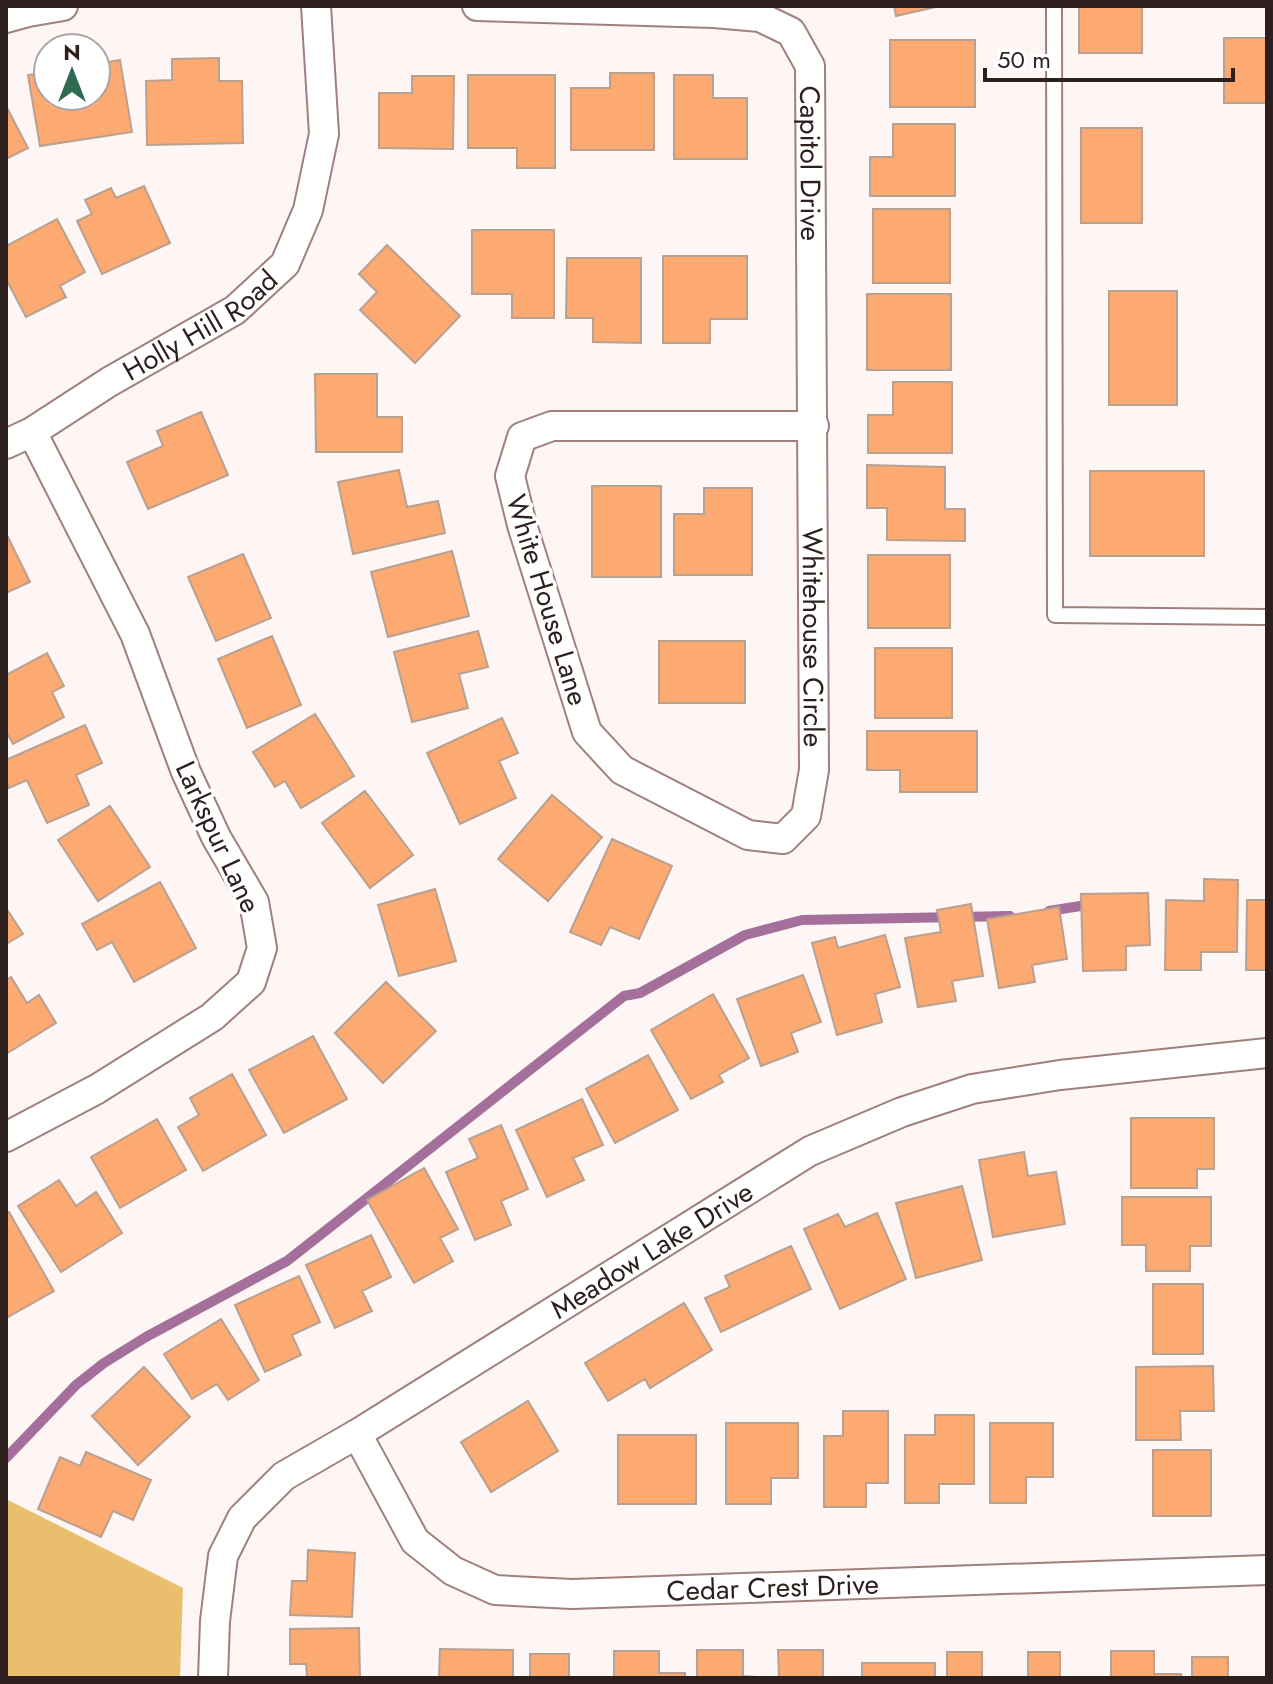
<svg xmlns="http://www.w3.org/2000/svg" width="1273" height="1684" font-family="Jost,sans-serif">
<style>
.green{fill:#e9be6d}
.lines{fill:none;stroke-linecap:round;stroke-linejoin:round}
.stream{stroke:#a56f9b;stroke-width:10}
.building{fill:#fca972;stroke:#baa08f;stroke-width:2}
.service-casing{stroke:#9f807c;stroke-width:18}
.minor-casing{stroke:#9f807c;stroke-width:32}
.service{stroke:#fff;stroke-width:14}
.minor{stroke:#fff;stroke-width:28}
.labels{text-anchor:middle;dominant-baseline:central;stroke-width:7;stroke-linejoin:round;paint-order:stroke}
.street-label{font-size:28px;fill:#2c1f1e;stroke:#fff}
</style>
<rect width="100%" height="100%" fill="#fdf6f5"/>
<!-- green -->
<path class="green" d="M6,1499L183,1588L180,1678H6Z"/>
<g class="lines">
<!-- stream -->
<path class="stream" d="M1049,911L1093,904
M6,1458L76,1385L104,1363L146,1337L287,1261L624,996L640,993L745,935L802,920L1010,916"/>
</g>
<!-- building -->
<path class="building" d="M894,6H940L896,16Z
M1079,6H1142V53H1079Z
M1224,38H1267V103H1224Z
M890,40H975V107H890Z
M219,58V81H242L243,143L147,145L146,81L172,80V59Z
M120,60L132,132L40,146L28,75L48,72V96H75V99L96,96V64Z
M610,73H654V150H571V88H610Z
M468,75H555V168H517V148H468Z
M674,75H713V98H747V159H674Z
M412,76H454L453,149L379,148V93H412Z
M6,106L28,148L6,159Z
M893,124H955V196H870V157H893Z
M1081,128H1142V223H1081Z
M144,186L170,243L102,274L77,221L92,214L85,200L111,188L116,198Z
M873,209H950V283H873Z
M57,219L85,272L60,286L66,297L26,317L6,279V246Z
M472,230H554V318H512V294H472Z
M387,245L460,316L415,363L360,310L377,292L359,274Z
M663,256H747V319H710V343H663Z
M567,258H641V343L593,342V318H566Z
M1109,291H1177V405H1109Z
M867,294H951V370H867Z
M315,374H377V417H402V452H316Z
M893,382H952V453H868V415H893Z
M201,412L228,475L148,509L127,462L163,446L157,431Z
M867,465L945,467V509H965V541L887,540V508H867Z
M399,470L407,507L438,501L445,533L353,554L338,482Z
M1090,471H1204V556H1090Z
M592,486H661V577H592Z
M704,488H752V575H674V514H704Z
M6,533L30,582L6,593Z
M452,551L469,616L388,637L371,572Z
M243,554L271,618L216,641L188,577Z
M868,555H950V628H868Z
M478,631L488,667L459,674L468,708L412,722L394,652Z
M272,636L301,705L247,728L218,659Z
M659,641H745V703H659Z
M875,648H952V718H875Z
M47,653L64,686L52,692L64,717L13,744L6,731V675Z
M315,714L354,776L301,808L285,781L275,787L253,752Z
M502,718L518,753L499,761L516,798L460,824L427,753Z
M85,725L102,763L76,775L89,805L47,823L27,780L9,788L6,780V760Z
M867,731H977V792H900V770H867Z
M365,791L413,855L370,888L322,823Z
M552,795L602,837L548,901L498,859Z
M110,806L150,867L98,901L58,840Z
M612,839L672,866L639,939L610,927L601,945L570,932Z
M1204,879L1238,880L1237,952H1201V970H1165L1166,900L1204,901Z
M160,882L196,948L134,982L112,942L97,950L82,924Z
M435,889L456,961L399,976L378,905Z
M1148,893L1150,945L1126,946V970L1083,971L1081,894Z
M1247,900H1267V970H1246Z
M971,904L983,976L952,981L956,1001L918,1007L905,938L941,932L937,910Z
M1059,907L1067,959L1032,965L1035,982L999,988L987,919Z
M6,908L23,934L6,944Z
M885,935L900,987L875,994L882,1022L837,1035L812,943L835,937L838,948Z
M803,975L821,1022L791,1033L798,1052L761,1066L737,999Z
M11,977L27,1003L39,995L56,1023L6,1054V981Z
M386,982L436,1031L383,1083L335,1033Z
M713,994L749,1058L719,1075L723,1082L691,1099L651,1030Z
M313,1036L347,1099L284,1133L249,1070Z
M648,1055L678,1110L615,1143L586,1089Z
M232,1074L266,1135L203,1171L178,1127L199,1115L190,1098Z
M582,1099L603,1145L573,1158L584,1180L547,1197L516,1130Z
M1131,1118H1214V1169H1197V1188H1131Z
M157,1119L186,1170L120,1208L91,1157Z
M501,1125L528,1189L501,1201L511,1225L475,1240L446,1172L478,1158L469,1139Z
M1024,1152L1028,1176L1056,1172L1065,1224L993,1237L979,1160Z
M424,1168L458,1229L440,1238L453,1261L414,1283L367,1200Z
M59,1180L76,1206L96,1192L122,1233L61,1272L18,1206Z
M962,1186L982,1260L916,1278L896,1203Z
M1122,1197H1211V1246H1190V1271H1146V1245H1122Z
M9,1212L54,1291L6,1318V1213Z
M877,1213L906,1279L840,1309L804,1229L838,1214L845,1227Z
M371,1235L391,1277L362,1291L372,1311L335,1328L306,1265Z
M791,1246L811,1289L721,1332L705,1298L730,1287L725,1276Z
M299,1276L320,1322L292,1335L301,1355L265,1372L235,1305Z
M1153,1284H1203V1354H1153Z
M684,1303L712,1350L650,1388L645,1379L608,1401L585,1363Z
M221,1319L259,1380L228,1400L217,1384L192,1399L164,1354Z
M1213,1366L1214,1411H1180L1181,1440H1136V1367Z
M144,1367L190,1417L138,1465L92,1416Z
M528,1401L558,1451L491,1492L461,1442Z
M843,1411H888V1483H866V1507H824V1436H843Z
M935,1415H974V1484H939V1503H905V1435H935Z
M726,1423H798V1478H771V1504H726Z
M990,1423H1053V1477H1026V1503H990Z
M618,1435H696V1504H618Z
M1153,1450H1211V1516H1153Z
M86,1452L151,1480L133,1520L113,1511L101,1537L38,1509L60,1457L80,1466Z
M308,1550L355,1553L352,1617L290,1615L292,1581H307Z
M359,1628L360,1678H307L306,1664H290V1629Z
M440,1649L513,1650V1678H439Z
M697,1650H743V1676L770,1678H697Z
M778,1650H823V1678H779Z
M614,1651H659V1673H685V1678H614Z
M1111,1651H1154V1674H1181V1678H1111Z
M947,1652H982V1678H947Z
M1028,1652H1060V1678H1028Z
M530,1654H569V1678H530Z
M1192,1657H1228V1678H1192Z
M862,1663H935V1678H862Z"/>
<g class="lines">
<defs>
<path id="service" d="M1054,6L1055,615L1267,617"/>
<g id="minor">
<path id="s1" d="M477,6L714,13L760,17L791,32L810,66L814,770L806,816L783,839L748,835L622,770L587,732L522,525L510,476L522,437L552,426H814"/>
<path d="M6,18L28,12L63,6"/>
<path id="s2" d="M6,444L32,432L109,382L235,310L285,264L308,210L324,134L316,6"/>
<path d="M6,1137L97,1089L212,1017L251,982L262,948L254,902L216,837L186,772L135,634L32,432"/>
<path id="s3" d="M357,1434L415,1541L453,1571L495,1590L572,1594L1267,1570"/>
<path id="s4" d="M213,1678L215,1621L223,1556L242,1518L284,1476L357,1434L810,1151L902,1112L972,1089L1060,1075L1267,1053"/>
</g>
</defs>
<!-- service casing -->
<use href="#service" class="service-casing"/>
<!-- minor casing -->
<use href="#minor" class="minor-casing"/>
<!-- service -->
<use href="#service" class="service"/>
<!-- minor -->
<use href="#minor" class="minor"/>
</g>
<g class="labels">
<!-- street labels -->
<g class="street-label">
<text stroke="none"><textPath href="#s1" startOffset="454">Capitol Drive</textPath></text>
<text stroke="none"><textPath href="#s2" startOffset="228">Holly Hill Road</textPath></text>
<text transform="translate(547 600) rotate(73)">White House Lane</text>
<text stroke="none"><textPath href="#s1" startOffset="928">Whitehouse Circle</textPath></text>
<text transform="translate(218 837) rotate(65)">Larkspur Lane</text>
<text stroke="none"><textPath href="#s4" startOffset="656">Meadow Lake Drive</textPath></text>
<text stroke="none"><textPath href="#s3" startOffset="494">Cedar Crest Drive</textPath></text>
</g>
</g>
<!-- border -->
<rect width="1273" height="1684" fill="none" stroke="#2c1f1e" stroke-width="16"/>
<!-- north arrow -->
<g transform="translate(72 72)"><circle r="38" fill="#ffffff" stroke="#aba5a5" stroke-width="2"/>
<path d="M0-6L14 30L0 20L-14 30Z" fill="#2f6952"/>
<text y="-12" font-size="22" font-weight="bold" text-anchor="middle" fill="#2c1f1e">N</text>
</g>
<!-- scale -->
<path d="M985 68v12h248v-12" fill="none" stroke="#2c1f1e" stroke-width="4"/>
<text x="997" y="68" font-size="24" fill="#2c1f1e" stroke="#ffffff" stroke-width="6" paint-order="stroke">50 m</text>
</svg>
